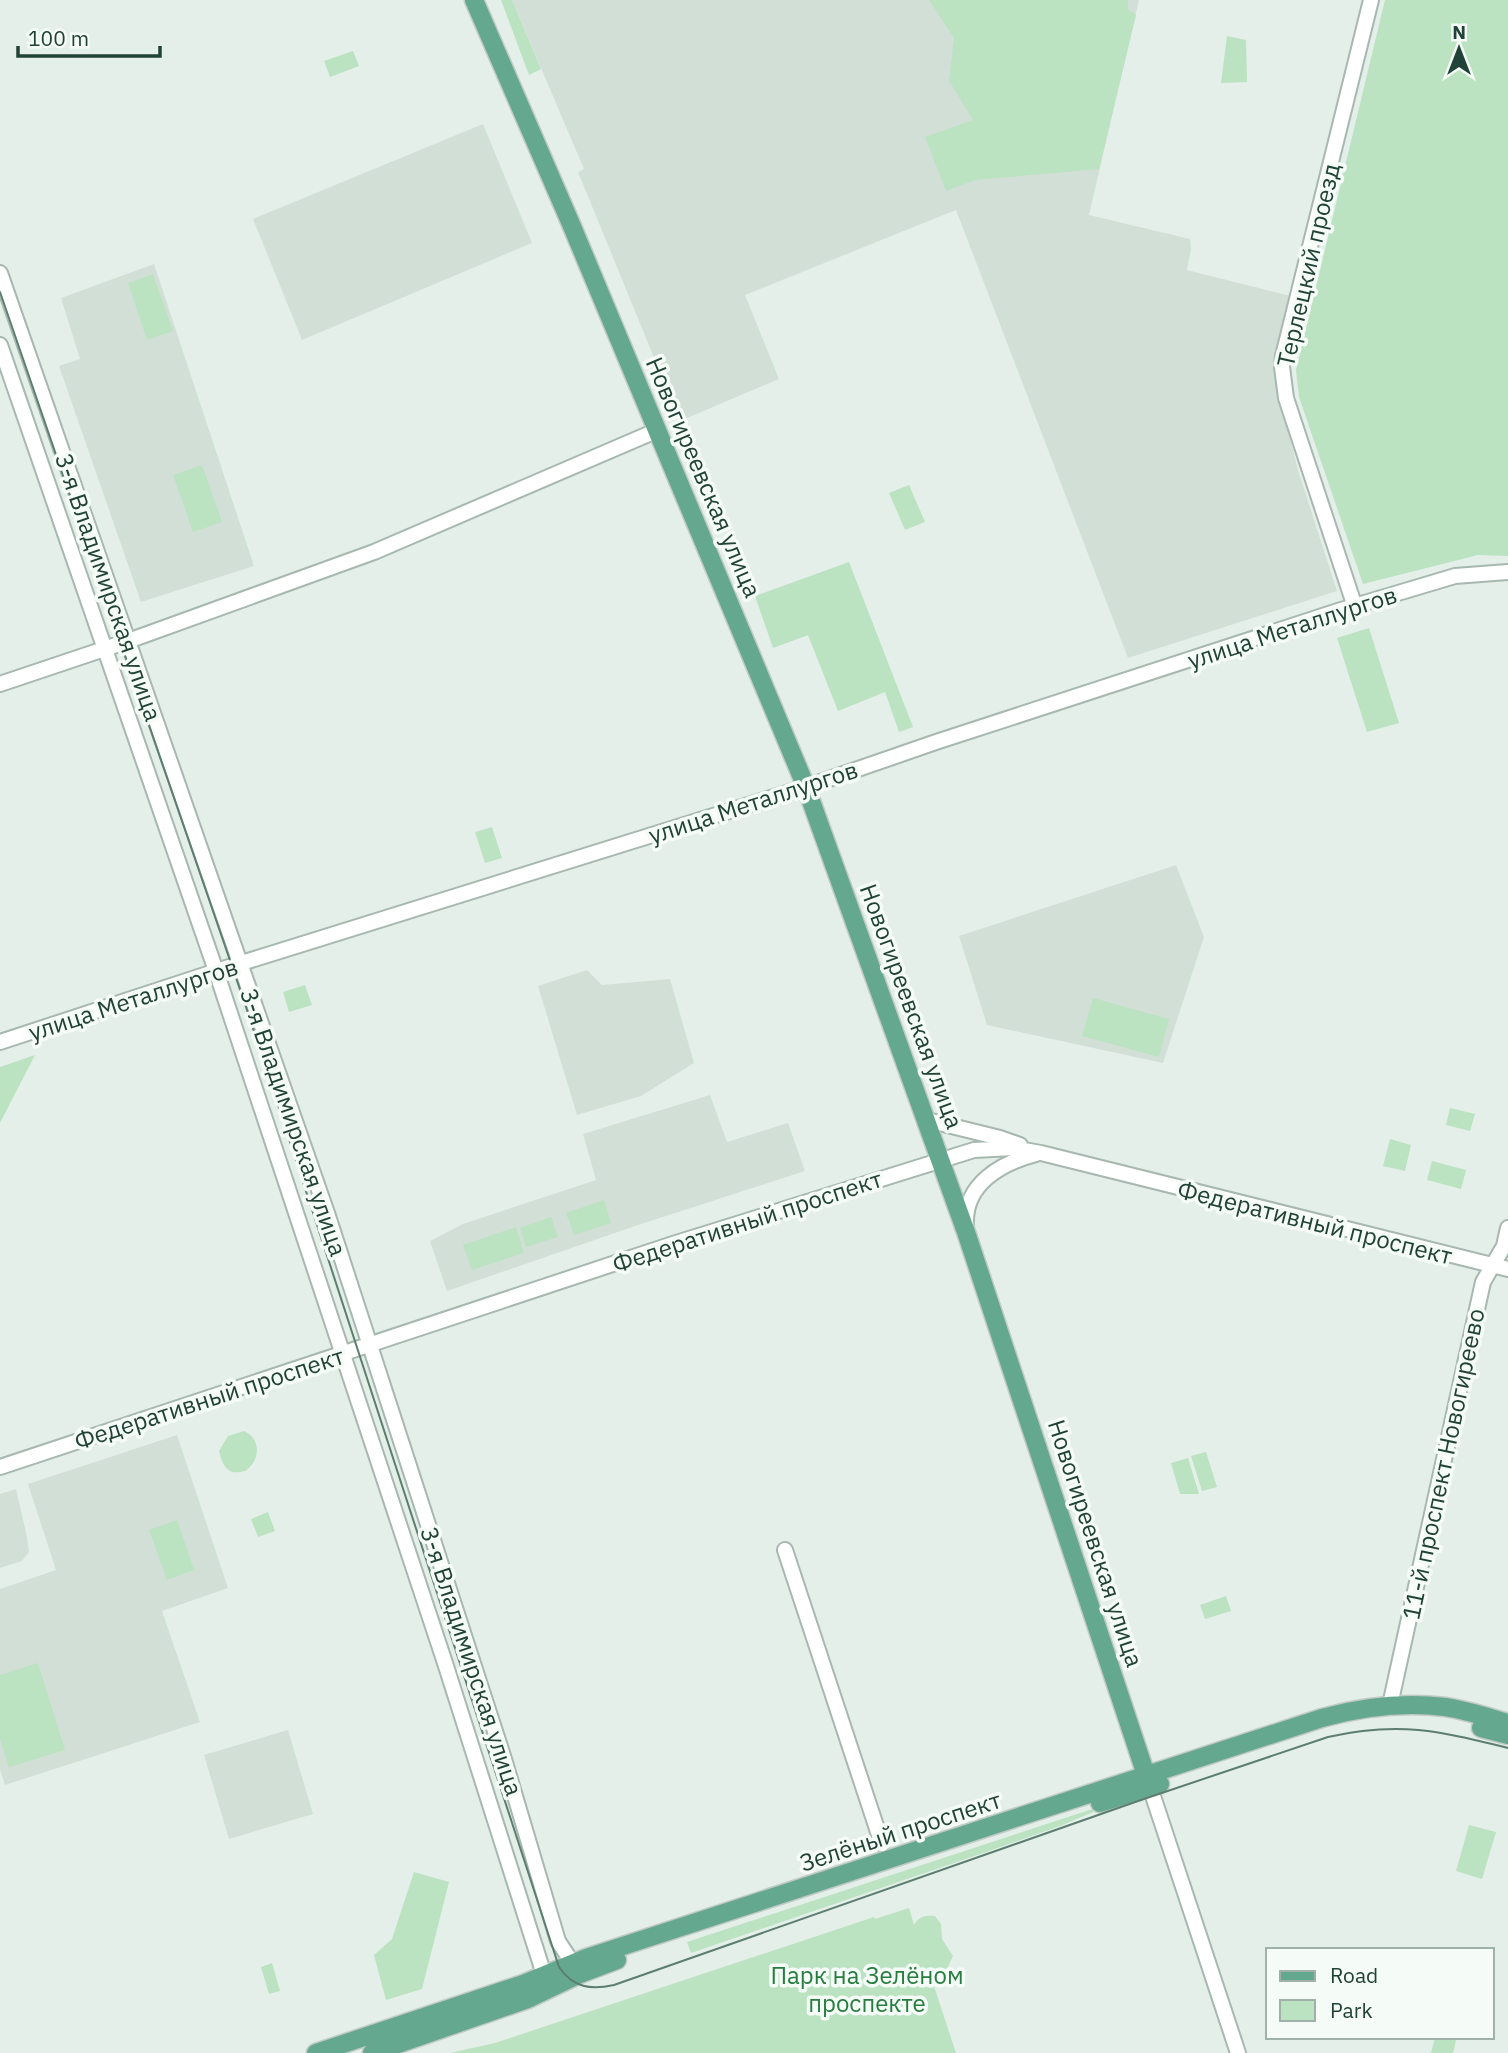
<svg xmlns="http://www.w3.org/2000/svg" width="1508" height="2053" font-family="'IBM Plex Sans',sans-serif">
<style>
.built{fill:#d2dfd7}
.green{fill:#bbe2c1}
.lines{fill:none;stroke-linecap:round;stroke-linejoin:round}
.minor-casing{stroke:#a6b8b0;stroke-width:18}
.major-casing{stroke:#c1cac7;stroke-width:21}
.minor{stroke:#fff;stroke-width:14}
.major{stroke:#64a88f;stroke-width:18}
.tram{stroke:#5c7e71;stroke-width:2}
.labels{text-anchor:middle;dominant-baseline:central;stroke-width:7;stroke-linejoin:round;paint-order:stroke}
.street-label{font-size:24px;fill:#214236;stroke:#f5fbf7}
.park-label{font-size:24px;fill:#277d3f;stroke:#f5fbf7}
</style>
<rect width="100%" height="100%" fill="#e4efe9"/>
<!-- built -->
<path class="built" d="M512,0H1139L1089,215L1190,239L1191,249L1187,270L1291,296L1274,373L1298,470L1337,591L1128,658L956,210L745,295L779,379L680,421L578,172L584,169Z
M483,124L532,243L302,340L253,219Z
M154,264L254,566L141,602L59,366L80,359L61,298Z
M1176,865L1204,937L1163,1063L987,1025L959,936Z
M587,970L602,985L670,979L694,1063L641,1096L577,1115L538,986Z
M710,1095L727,1142L788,1123L805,1171L635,1226L447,1291L430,1241L463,1224L596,1180L583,1134Z
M177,1435L228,1588L162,1611L200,1722L5,1785L0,1770V1589L56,1570L28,1484Z
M16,1489L27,1537L29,1552L22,1561L0,1568V1494Z
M288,1730L313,1814L229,1839L204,1755Z"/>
<!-- green -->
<path class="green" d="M501,0H512L541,69L529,75Z
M929,0H1128V9L1136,15L1099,169L975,180L946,191L925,137L973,120L949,81L954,38Z
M1385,0H1508V556L1478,555L1363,584L1299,397L1296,370Z
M1227,36L1246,40L1247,82L1221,83Z
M353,51L359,66L330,77L324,61Z
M153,274L173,331L147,340L128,283Z
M202,465L222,522L193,532L173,475Z
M909,485L925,522L905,530L889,493Z
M849,562L913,727L899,732L885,692L838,711L808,635L773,648L755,596Z
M1369,628L1399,723L1367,732L1337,638Z
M492,827L502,858L485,863L475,832Z
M305,985L312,1005L289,1012L283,992Z
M1093,998L1169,1019L1159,1057L1082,1036Z
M35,1055L0,1123V1067Z
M1450,1108L1475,1114L1470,1131L1446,1125Z
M1390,1139L1411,1145L1405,1171L1383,1166Z
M1432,1161L1466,1170L1461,1189L1427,1180Z
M604,1200L611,1223L574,1235L566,1213Z
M551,1217L558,1237L526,1247L520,1228Z
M516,1227L524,1253L472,1270L463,1245Z
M244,1431C262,1439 260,1461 245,1471C227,1476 223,1466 219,1451L228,1436Z
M1206,1452L1217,1487L1202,1491L1191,1456Z
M1188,1458L1199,1494H1180L1171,1463Z
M268,1512L275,1531L258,1537L251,1519Z
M177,1520L194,1570L167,1580L149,1530Z
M1226,1596L1231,1611L1205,1619L1200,1605Z
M38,1663L65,1750L9,1767L0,1739V1675Z
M1129,1797L1060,1826L986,1852L691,1953L687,1942Z
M1469,1825L1496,1832L1482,1879L1456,1871Z
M414,1872L449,1882L422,1989L386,2000L374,1955L392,1939Z
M909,1908L914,1925C919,1916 926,1915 935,1916L941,1924L942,1939L953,1956L947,1969L928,1968L956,2053H450L495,2043L874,1917L875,1919Z
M272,1963L280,1991L269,1994L261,1967Z
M1435,2037L1456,2040L1453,2053H1431Z"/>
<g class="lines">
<defs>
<path id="minor" d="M0,273L328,1216L504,1759L558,1941L577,1970
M0,345L216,971L445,1663L547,1984
M1355,607L1286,398L1282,367L1283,356L1371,0
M0,684L128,641L374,552L658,430
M0,1042L232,966L806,787L936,742L1341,610L1455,576L1508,572
M927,1120L1000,1138L1020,1145
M966,1225C964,1184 1001,1163 1036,1154
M0,1467L673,1244L974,1150L1013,1148L1041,1153L1508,1269
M785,1550L882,1844
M1390,1705L1483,1282L1504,1246L1508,1228
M1150,1787L1238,2053"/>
<path id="major" d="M474,0L571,224L806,787L966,1232L1150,1787
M1481,1728L1508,1735
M1100,1803L1160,1784
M316,2053L523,1984L586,1958L1322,1718C1362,1707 1403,1702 1445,1707C1466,1710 1487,1717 1508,1723
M372,2053L528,1999L580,1974L617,1960"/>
</defs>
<!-- minor casing -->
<use href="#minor" class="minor-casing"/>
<!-- major casing -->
<use href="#major" class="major-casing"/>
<!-- minor -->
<use href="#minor" class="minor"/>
<!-- major -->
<use href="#major" class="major"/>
<!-- tram -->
<path class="tram" d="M0,292L245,1004L559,1967C573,1988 591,1990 614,1985L1138,1801L1328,1737C1399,1721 1439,1731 1508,1748"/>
</g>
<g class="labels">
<!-- street labels -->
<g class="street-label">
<text transform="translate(1308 265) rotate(-77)">Терлецкий проезд</text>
<text transform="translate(704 477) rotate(67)">Новогиреевская улица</text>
<text transform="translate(109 587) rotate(71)">3-я Владимирская улица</text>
<text transform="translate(1292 627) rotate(-18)">улица Металлургов</text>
<text transform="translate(753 802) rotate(-18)">улица Металлургов</text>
<text transform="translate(133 999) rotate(-18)">улица Металлургов</text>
<text transform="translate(912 1006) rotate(70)">Новогиреевская улица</text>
<text transform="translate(294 1122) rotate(71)">3-я Владимирская улица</text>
<text transform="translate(747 1221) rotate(-18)">Федеративный проспект</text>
<text transform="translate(1315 1222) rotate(14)">Федеративный проспект</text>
<text transform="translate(209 1398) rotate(-18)">Федеративный проспект</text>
<text transform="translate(1443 1464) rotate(-78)">11-й проспект Новогиреево</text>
<text transform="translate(1096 1543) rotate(72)">Новогиреевская улица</text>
<text transform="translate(472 1661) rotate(72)">3-я Владимирская улица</text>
<text transform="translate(900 1831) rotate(-18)">Зелёный проспект</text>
</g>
<!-- park labels -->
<g class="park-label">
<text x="867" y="1975">Парк на Зелёном<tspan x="867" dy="28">проспекте</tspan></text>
</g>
</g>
<!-- legend -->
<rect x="1266" y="1948" width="228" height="91" fill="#f5fbf7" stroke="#a0b1aa" stroke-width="2"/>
<rect x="1280" y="1971" width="35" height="10" fill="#64a88f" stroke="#a0b1aa" stroke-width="2"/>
<text x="1330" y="1983" font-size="21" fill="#214236">Road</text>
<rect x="1280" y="2000" width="35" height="21" fill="#bbe2c1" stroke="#a0b1aa" stroke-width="2"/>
<text x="1330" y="2018" font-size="21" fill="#214236">Park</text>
<!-- north arrow -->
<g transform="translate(1459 49)" stroke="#f5fbf7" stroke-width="5" paint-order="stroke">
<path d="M0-5L12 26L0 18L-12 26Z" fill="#214236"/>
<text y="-10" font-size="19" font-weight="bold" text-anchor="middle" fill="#214236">N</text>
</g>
<!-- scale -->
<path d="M18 46v10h142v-10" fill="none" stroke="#214236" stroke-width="3.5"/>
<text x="28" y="46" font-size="21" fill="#214236" stroke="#f5fbf7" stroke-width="5" paint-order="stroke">100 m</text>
</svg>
